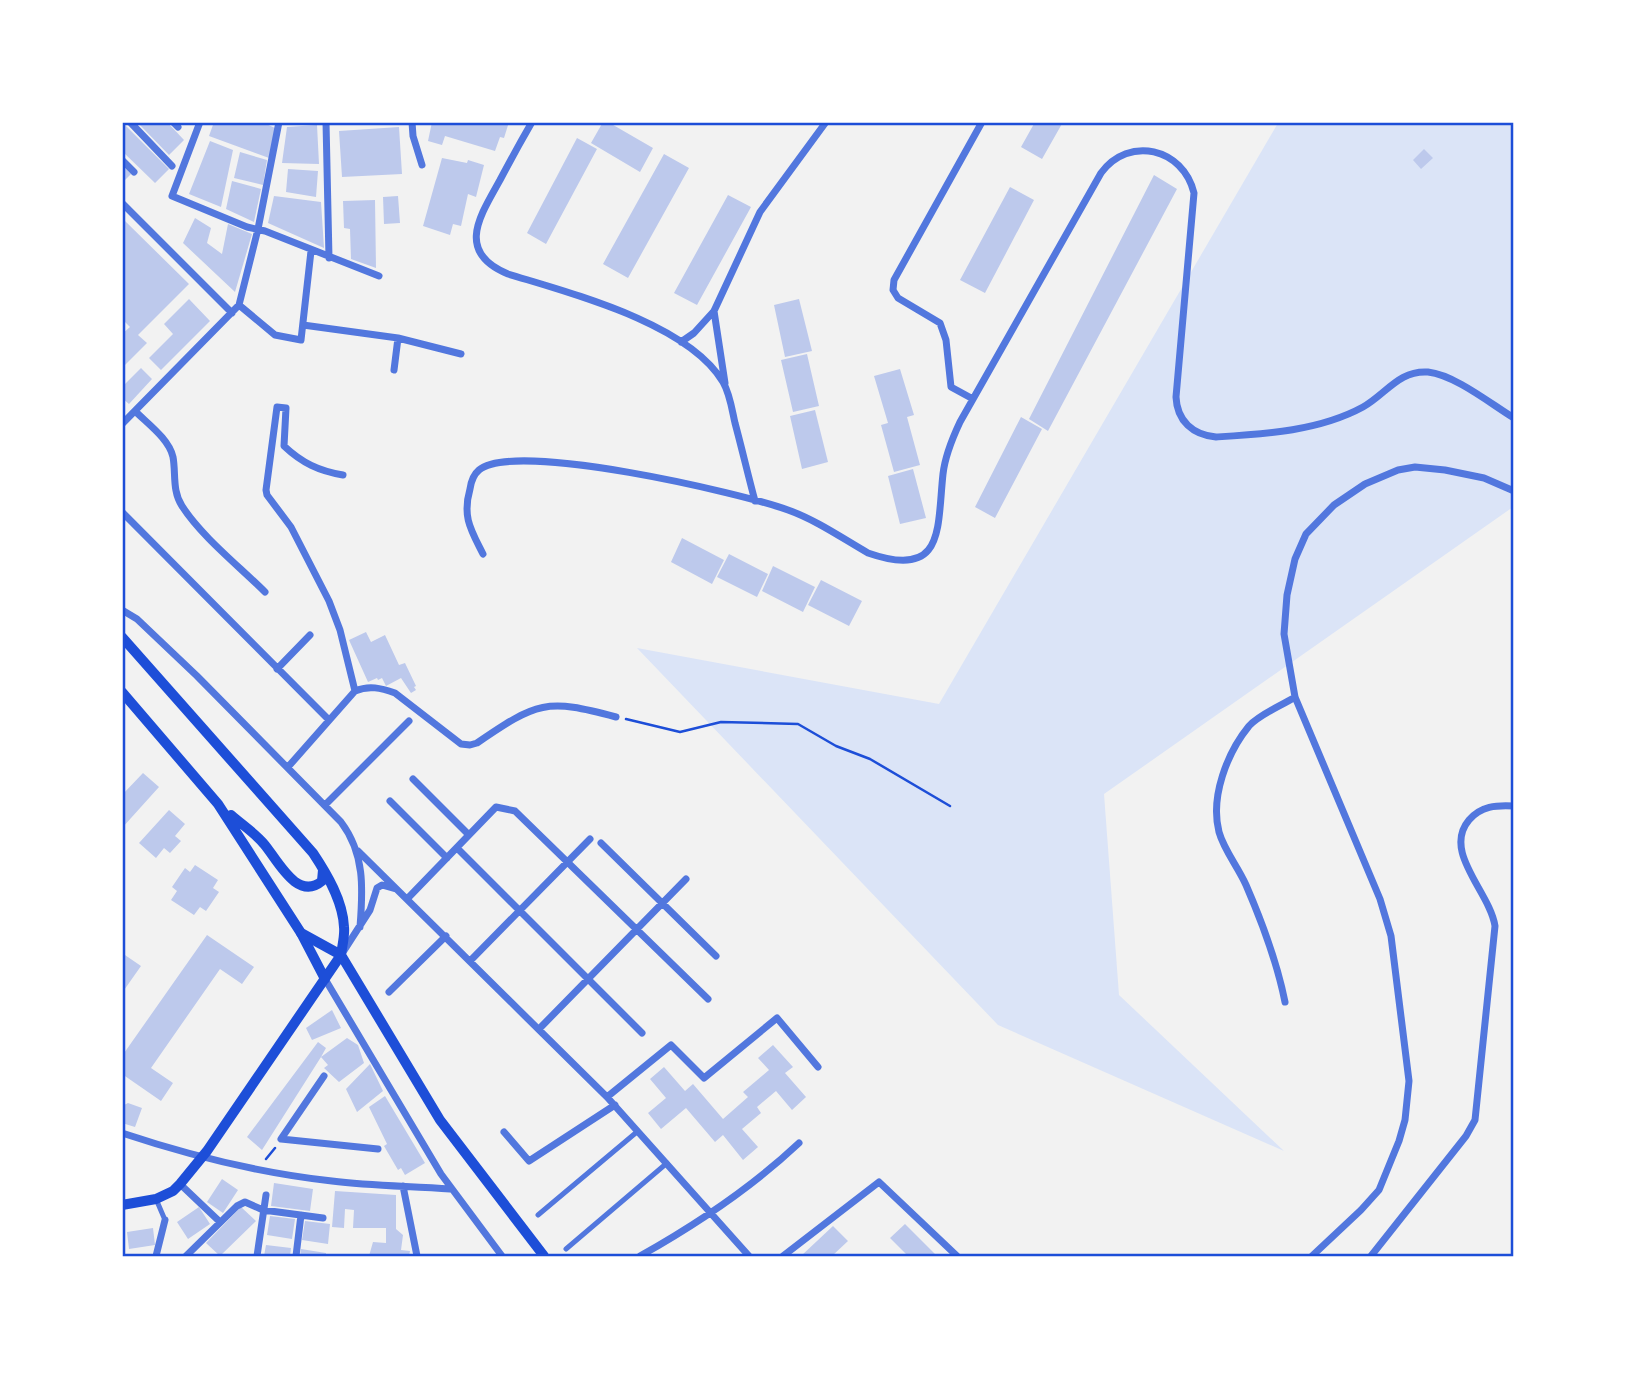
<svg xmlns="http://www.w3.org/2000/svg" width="1636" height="1379" font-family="Ubuntu,sans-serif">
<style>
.green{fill:#dbe4f7}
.building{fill:#bdc9ec}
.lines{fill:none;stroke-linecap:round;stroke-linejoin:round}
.path{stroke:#1d4ed8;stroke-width:2.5}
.pedestrian{stroke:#5277de;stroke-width:5}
.minor{stroke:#5277de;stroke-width:7}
.secondary{stroke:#1d4ed8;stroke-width:10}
.primary{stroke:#1d4ed8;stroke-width:10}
.neatline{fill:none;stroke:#1d4ed8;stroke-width:2.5}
</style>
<rect width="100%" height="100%" fill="#f2f2f2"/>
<!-- green -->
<path class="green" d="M1278,123H1513V507L1104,794L1119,995L1284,1151L998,1025L637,648L939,704Z"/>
<!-- building -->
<path class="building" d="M122,122L169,169L155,183L122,151Z
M137,122H167L184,140L169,155Z
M214,122H262L275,128L269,158L209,136Z
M432,122H509L504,138L500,137L495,151L445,136L442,145L428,141Z
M603,122H608L653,148L640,172L591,143Z
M1035,122H1063L1042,159L1021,147Z
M317,125L319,164L282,163L287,127Z
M399,127L402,174L342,177L339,131Z
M577,138L597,149L546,244L527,233Z
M210,141L233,150L221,207L189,194Z
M1424,149L1433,158L1421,169L1413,160Z
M240,152L267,160L263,185L234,178Z
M664,154L689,168L628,278L603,264Z
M442,158L467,163L468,160L484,165L476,197L468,194L461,226L453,224L450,235L423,226Z
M122,165L131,174L122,183Z
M288,169L318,171L316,197L286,192Z
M1154,175L1177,189L1048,431L1029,419Z
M232,181L261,189L254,222L226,209Z
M1010,187L1034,200L985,293L960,280Z
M728,195L751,207L697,305L674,293Z
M274,196L321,202L324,248L268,223Z
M398,196L400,223L384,224L383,197Z
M375,200L376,268L351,259L350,229L344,228L343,201Z
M122,218L189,284L138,335L147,343L122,368V334L130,327L122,319Z
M195,218L211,228L207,243L222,254L228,224L252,234L235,292L183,243Z
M189,299L210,321L161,370L149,358L173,334L164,324Z
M799,299L812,351L785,357L774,305Z
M807,354L819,406L793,412L781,360Z
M141,368L152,379L129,404L122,398V387Z
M900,369L914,415L907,417L920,465L894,472L881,425L888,423L874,376Z
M815,410L828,462L802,469L790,416Z
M1021,417L1042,429L995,518L975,507Z
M913,469L926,518L900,524L888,476Z
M682,538L724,560L712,584L671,562Z
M729,554L768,574L757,597L717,577Z
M773,566L815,587L803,612L762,591Z
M821,580L862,601L849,626L808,605Z
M366,632L371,642L385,635L399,665L405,663L416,686L414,687L416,690L411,693L401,678L386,686L382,678L378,680L377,678L368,682L349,640Z
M143,773L159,787L122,828V795Z
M169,810L185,824L175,836L181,841L170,853L164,848L156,858L139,843Z
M195,865L218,880L213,888L219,892L206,911L200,907L194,915L171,900L177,891L172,887L185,868L190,872Z
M207,935L254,967L242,984L220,969L151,1068L173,1083L161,1101L122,1074V1056Z
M122,953L141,966L122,993Z
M332,1010L341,1028L312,1040L306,1028Z
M347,1038L358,1045L364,1063L339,1082L324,1068L328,1065L321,1057L262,1150L247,1137L318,1042L326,1048L321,1057Z
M773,1045L793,1067L785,1073L806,1097L792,1110L776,1091L757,1107L761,1113L742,1129L758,1147L743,1160L723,1135L715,1142L686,1108L661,1129L648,1113L666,1098L650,1079L664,1067L685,1091L693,1084L723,1119L748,1097L743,1092L769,1070L758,1058Z
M370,1064L383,1091L357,1112L346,1089Z
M385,1096L425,1163L405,1175L401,1168L398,1170L384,1146L387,1144L369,1107Z
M128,1103L142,1108L135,1127L122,1123V1106Z
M222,1179L238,1190L223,1213L207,1202Z
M274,1183L313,1189L310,1211L271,1206Z
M335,1191L396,1195V1229L403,1235L401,1250L410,1251L409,1256H369L373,1242L386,1243V1228H353L354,1210L345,1209L344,1228L332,1227Z
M199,1207L210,1224L188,1239L177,1222Z
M241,1207L256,1221L220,1256L206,1243Z
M270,1216L295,1219L292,1239L267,1235Z
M305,1221L330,1224L328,1244L302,1240Z
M905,1224L937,1256H908L890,1238Z
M833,1226L848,1241L832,1256H801Z
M153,1228L155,1245L129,1249L127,1232Z
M266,1245L291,1248L290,1256H264Z
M301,1249L326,1253V1256H300Z"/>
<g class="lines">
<!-- path -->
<path class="path" d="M626,719L680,732L721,722L798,724L836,746L870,759L950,806
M266,1159L275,1148"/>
<!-- pedestrian -->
<path class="pedestrian" d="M156,1199L165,1220
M538,1215L638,1131
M566,1249L667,1163"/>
<!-- minor -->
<path class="minor" d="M130,122L172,166
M173,122L178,127
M200,122L172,196L247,227L265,231L379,276
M326,122L329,258
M412,122L413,136L422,165
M532,122C521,141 510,161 500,180C480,216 455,252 508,274C570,293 688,323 723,382C730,394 732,410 735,423C742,449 748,475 755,501
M122,160L134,172
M122,203L232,313
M239,305L275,335L301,340L311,251
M714,311L725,383
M303,325L398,338L461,354
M681,342L694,333L714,311L760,212L826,122
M394,370L398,338
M973,399L951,387L946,340L940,323L898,298L893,290L894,280L982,122
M135,411C148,424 169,439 173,457C176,473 172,491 182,506C202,537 239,566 265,592
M122,424L239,305L258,229L279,122
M343,475C319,471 302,463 284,446L286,408L277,407L266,490L267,495L291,527L329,601L340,630L355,691
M122,512L329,720
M483,554C471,530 462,517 470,489C471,482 473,475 479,470C514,440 741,493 788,510C816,520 842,538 868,553C945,580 937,529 943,474C945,456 952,439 960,422L1101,173C1129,135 1183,148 1194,193L1176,397C1177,421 1193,435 1216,437C1265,434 1319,431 1363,407C1386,394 1399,370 1428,372C1455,375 1491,404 1514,418
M122,610L137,619L197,676L341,822C365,854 363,889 360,927
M277,669L310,635
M288,767L355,691C369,685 381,688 395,693L461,744L470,745L477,743C537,702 546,698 616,717
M413,779L469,835
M390,801L447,858
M325,805L409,721
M601,843L716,956
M457,848L642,1033
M358,851L607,1097L749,1256
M408,898L496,807L515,811L708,999
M343,952L370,910L377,888L382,885L396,889
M470,961L590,839
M325,979L441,1174L502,1256
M389,992L446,936
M1285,1002C1277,962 1262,922 1246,885C1238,867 1224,850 1219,832C1210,797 1227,753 1249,726C1260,714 1281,706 1295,697
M539,1029L686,879
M324,1076L281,1139L378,1149
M607,1097L671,1045L704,1078L777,1018L818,1067
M504,1132L529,1161L615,1105
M122,1133C191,1156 259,1173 332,1181C371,1186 411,1186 450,1189
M180,1184L220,1222
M403,1186L417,1256
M156,1256L165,1220
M186,1256L237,1206L245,1202L263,1210L323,1218
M257,1256L266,1195
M296,1256L301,1215
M640,1256C697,1224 750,1189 799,1143
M783,1256L879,1182L957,1256
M1312,1256L1361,1210L1379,1190L1399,1141L1405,1120L1409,1081L1391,936L1380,899L1295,697L1284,634L1287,595L1295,559L1306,534L1334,505L1365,484L1398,470L1415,467L1445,470L1484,478L1514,491
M1371,1256L1466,1136L1475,1120L1495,926C1490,892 1442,852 1469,820C1481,806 1496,805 1514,806"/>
<!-- secondary -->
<path class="secondary" d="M301,933L325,979
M122,1205L156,1199L173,1191L180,1184L207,1151L341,955"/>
<!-- primary -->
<path class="primary" d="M122,637L313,853C327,874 343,901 344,927C345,936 342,946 341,955
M122,692L218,804L301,933L341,955L440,1120L544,1256
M231,815C241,824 255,833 264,844C277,859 297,902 322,881L323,870"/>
</g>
<!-- border -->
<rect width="1636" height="1379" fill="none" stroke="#ffffff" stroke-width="248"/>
<rect x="124" y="124" width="1388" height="1131" class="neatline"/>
</svg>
